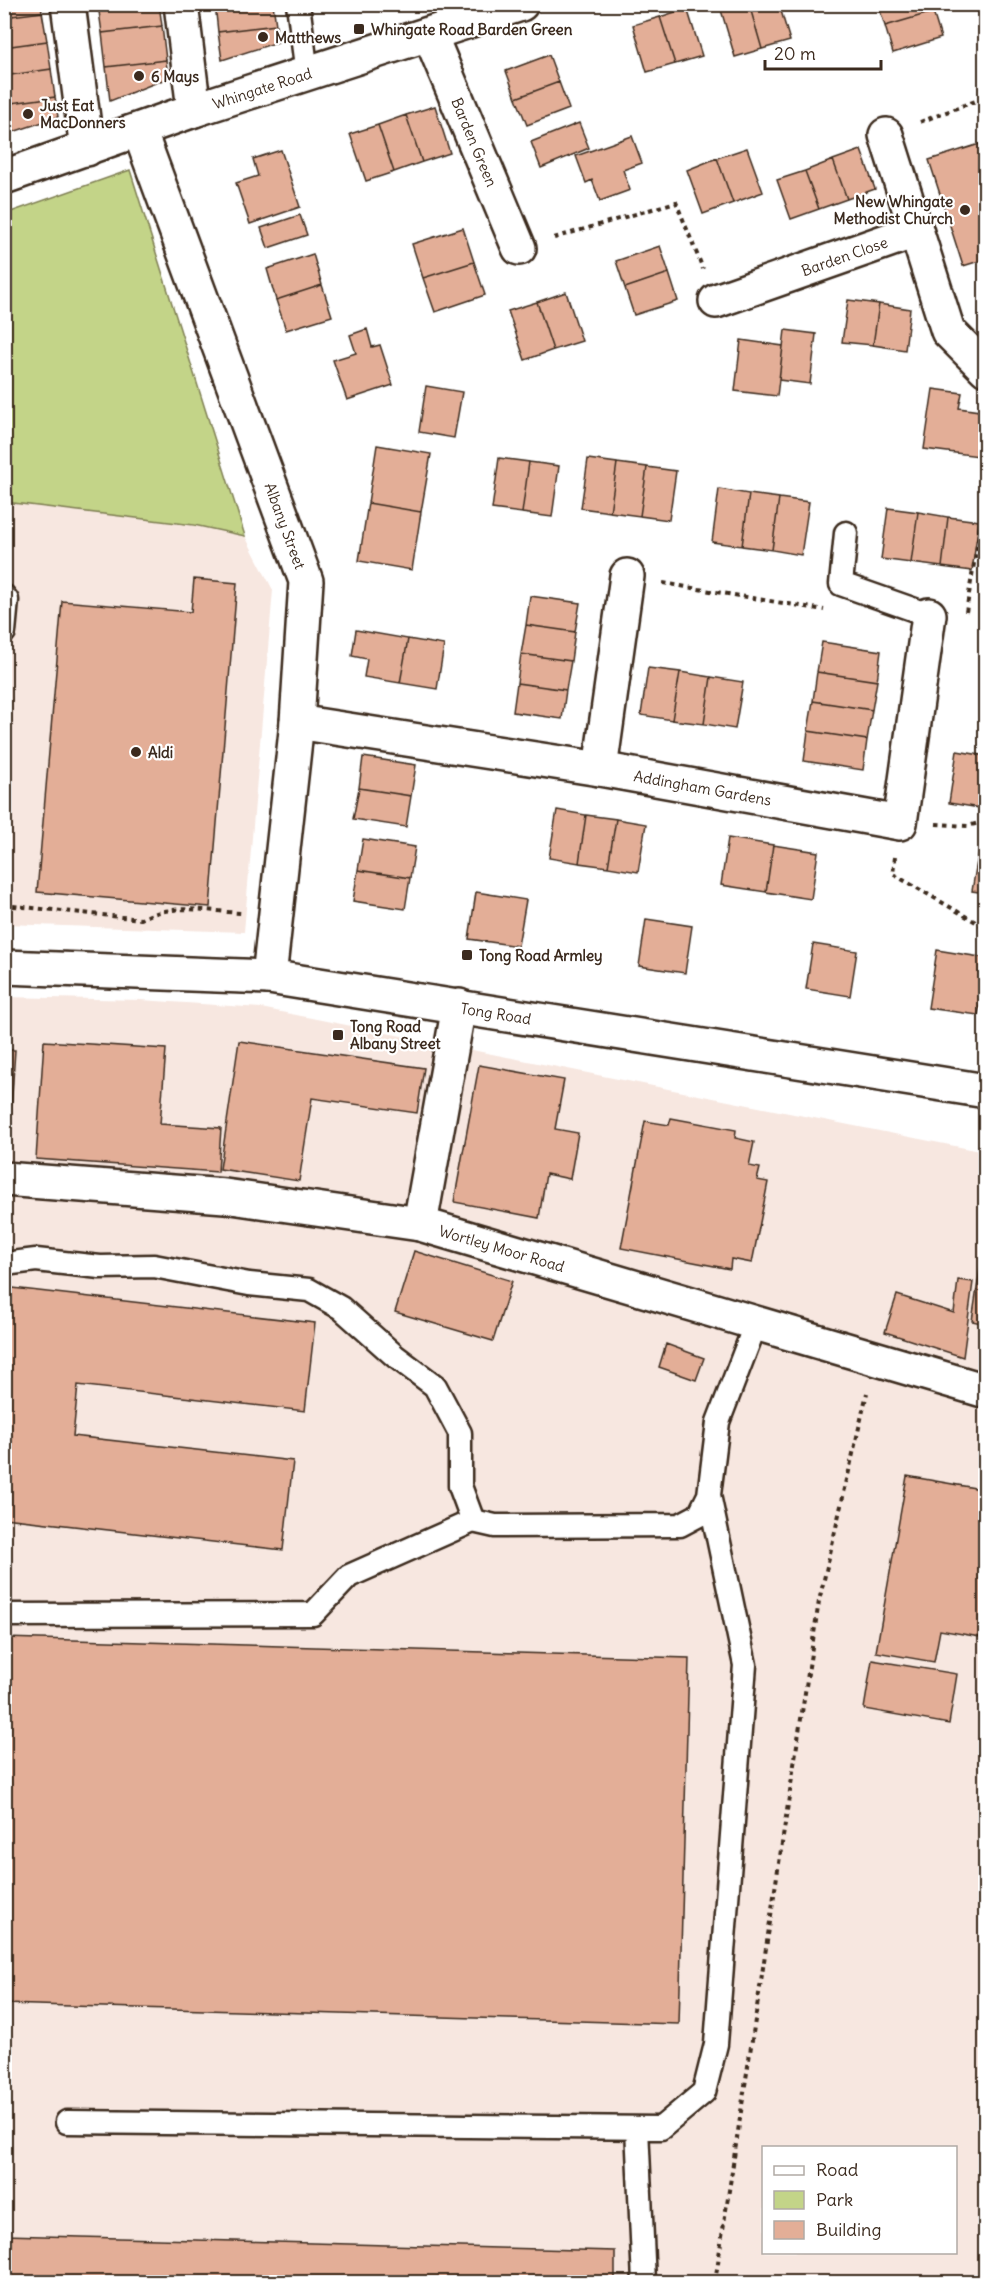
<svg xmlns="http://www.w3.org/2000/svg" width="990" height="2287" font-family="Delius,sans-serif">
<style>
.built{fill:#f7e7e0;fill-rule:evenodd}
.green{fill:#c3d488;stroke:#7f7f53;stroke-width:1.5}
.building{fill:#e3ae97;stroke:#3b2a1e;stroke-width:1.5}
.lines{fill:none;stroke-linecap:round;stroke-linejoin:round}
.lane-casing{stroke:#3b2a1e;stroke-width:27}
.street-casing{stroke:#3b2a1e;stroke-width:38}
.secondary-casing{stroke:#3b2a1e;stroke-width:38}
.path{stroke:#3b2a1e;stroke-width:4;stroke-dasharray:4.5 4.5;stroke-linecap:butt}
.lane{stroke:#fff;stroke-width:22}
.street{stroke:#fff;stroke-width:33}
.secondary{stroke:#fff;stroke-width:33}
.poi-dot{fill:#3b2a1e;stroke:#fff;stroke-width:2}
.labels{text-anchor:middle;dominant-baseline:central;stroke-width:4.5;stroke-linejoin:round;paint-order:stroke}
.poi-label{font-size:15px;font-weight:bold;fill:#3b2a1e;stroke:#fff;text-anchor:start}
.street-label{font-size:15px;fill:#3b2a1e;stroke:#fff}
</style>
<rect width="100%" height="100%" fill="#fff"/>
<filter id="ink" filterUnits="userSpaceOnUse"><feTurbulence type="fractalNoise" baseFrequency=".0167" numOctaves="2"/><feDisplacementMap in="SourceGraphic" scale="12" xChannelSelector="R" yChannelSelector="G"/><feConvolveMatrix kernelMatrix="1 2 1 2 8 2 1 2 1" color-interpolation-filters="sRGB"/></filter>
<g filter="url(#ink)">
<!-- built -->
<path class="built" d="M5,502L194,525L245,536L273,590L244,932L5,924Z
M5,997L141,1000L261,1008L985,1152V2282H5ZM764,2148H956V2252H764Z"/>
<!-- green -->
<path class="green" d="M130,170L245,536L194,525L5,502V214Z"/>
<!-- building -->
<path class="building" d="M4,4H41L42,12L4,17Z
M98,4H159L162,26L102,33Z
M215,4H273L276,25L218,32Z
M738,4H749L762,49L735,57L721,10Z
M749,4H779L790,41L762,49Z
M878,4H931L933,12L885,26Z
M687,8L702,56L675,64L660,17Z
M42,12L47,41L4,47V17Z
M933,12L941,38L893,53L885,26Z
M660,17L675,64L647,72L633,25Z
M276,25L278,42L222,60L218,32Z
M162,26L166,60L106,67L102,33Z
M47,41L51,69L4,76V47Z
M549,55L559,82L516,98L506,71Z
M166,60L168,78L110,101L106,67Z
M51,69L55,97L4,104V76Z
M559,82L569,109L527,125L516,98Z
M55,97L58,117L4,135V104Z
M435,106L450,153L422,162L406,115Z
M406,115L422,162L394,172L378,125Z
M579,123L589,148L541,168L531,142Z
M378,125L394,172L366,181L350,134Z
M632,136L642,163L623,170L630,190L600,201L592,180L586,183L576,156Z
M986,142V259L963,266L929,160Z
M747,148L763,192L733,203L717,158Z
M281,150L300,207L250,224L236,183L258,176L253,159Z
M861,150L875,189L847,199L833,160Z
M717,158L733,203L703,214L687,170Z
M833,160L847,199L819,209L805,171Z
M805,171L819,209L791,219L777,180Z
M300,215L307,235L268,248L261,228Z
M463,228L474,262L423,278L412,244Z
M660,246L669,273L625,288L616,261Z
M313,254L322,285L276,300L267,269Z
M474,262L485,295L435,312L423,278Z
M669,273L678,301L634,315L625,288Z
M322,285L332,316L286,330L276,300Z
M566,292L582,341L553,350L537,302Z
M848,300L879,304L873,345L842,342Z
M537,302L553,350L525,360L508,311Z
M879,304L910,309L905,350L873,345Z
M367,329L372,347L380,345L393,385L347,400L333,360L356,353L350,335Z
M785,330L816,334L810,384L779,380Z
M741,340L783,346L777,396L735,391Z
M426,386L462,392L454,438L419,432Z
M933,389L962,393L959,408L986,412L979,456L924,449Z
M377,445L431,454L421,512L368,503Z
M499,458L529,462L522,513L492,509Z
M588,459L617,463L610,512L581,508Z
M529,462L559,466L552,517L522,513Z
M617,463L647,467L640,516L610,512Z
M647,467L676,471L669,520L640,516Z
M719,489L749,494L742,546L712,542Z
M749,494L779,498L772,550L742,546Z
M779,498L809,502L801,555L772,550Z
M368,503L421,512L412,570L359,561Z
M888,508L918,512L911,563L881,559Z
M918,512L948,517L942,567L911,563Z
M948,517L979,521L972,571L942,567Z
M194,579L237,583L210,907L37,892L62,601L191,612Z
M530,596L580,603L575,632L526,625Z
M526,625L575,632L571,661L521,654Z
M356,630L408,639L400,683L364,677L367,659L352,656Z
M408,639L444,645L437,689L400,683Z
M822,642L881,651L877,681L817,672Z
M521,654L571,661L566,690L517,683Z
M648,668L680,672L672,720L641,715Z
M680,672L711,677L704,724L672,720Z
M817,672L877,681L872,710L813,701Z
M711,677L743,682L735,729L704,724Z
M517,683L566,690L562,719L513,712Z
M813,701L872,710L867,740L808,731Z
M808,731L867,740L863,770L804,761Z
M957,751L986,756V809L949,803Z
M363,757L416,765L411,796L359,788Z
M359,788L411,796L406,827L353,819Z
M557,810L586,815L579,863L549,858Z
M586,815L616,819L608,867L579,863Z
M616,819L646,824L638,872L608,867Z
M728,838L773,845L766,892L721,885Z
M363,839L415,847L410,878L358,870Z
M773,845L818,852L811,899L766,892Z
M979,849L986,850V893L972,891Z
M358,870L410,878L405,909L353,901Z
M476,892L526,900L518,946L469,939Z
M646,919L692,926L685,973L639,966Z
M813,944L857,951L850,996L806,989Z
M937,950L986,958V971L978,1015L928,1008Z
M44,1041L166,1049L160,1124L221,1128L218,1172L36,1159Z
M239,1041L424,1068L417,1113L312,1098L299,1181L220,1169Z
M4,1050H15L8,1156H4Z
M479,1065L564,1080L555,1129L578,1133L570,1179L546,1174L539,1218L454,1202Z
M671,1118L736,1130L735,1138L754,1142L749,1166L760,1168L757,1180L768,1182L752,1263L731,1259L730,1269L621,1248L645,1121L669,1125Z
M984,1243H986V1324L972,1321Z
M414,1251L512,1281L493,1341L395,1312Z
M958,1280L973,1282L963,1357L885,1332L897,1295L954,1313Z
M4,1287L315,1323L305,1411L78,1385L73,1436L293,1461L283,1550L4,1518Z
M666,1344L704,1358L696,1380L659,1367Z
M907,1476L986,1490V1638L940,1630L934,1662L876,1652Z
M4,1638L689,1658L679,2024L4,2004Z
M872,1660L957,1674L949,1724L864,1709Z
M4,2235L615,2251V2282H4Z"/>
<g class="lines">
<defs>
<path id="lane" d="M298,4L307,74
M846,533L841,584L929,615
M4,596L7,600L4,632
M4,1264L36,1260L100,1267L154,1266L249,1284L309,1290L341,1308L395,1356L435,1386L460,1433V1486L473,1521L495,1526L680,1525L699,1515L709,1495L718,1422L756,1323
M4,1615L313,1614L349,1576L473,1521
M67,2122L661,2128L704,2092L716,2044L745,1665L709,1495
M637,2128L644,2282"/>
<g id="street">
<path d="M68,4L87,149"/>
<path d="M181,4L194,110"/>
<path id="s1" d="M430,35L519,248"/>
<path id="s2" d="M139,130L306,581L297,722L269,977"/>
<path d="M886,135L948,331L986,369"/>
<path id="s3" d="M4,177L194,110L521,4"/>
<path id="s4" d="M716,301L915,231"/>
<path id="s5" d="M297,722L600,769L900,823L929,615"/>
<path d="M600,769L627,576"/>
<path id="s6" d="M4,1179L225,1196L420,1224L986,1391"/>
<path d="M420,1224L459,1006"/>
</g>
<g id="secondary">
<path id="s7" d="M4,967L269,977L986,1091"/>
</g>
</defs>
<!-- lane casing -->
<use href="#lane" class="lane-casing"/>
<!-- street casing -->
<use href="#street" class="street-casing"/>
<!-- secondary casing -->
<use href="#secondary" class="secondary-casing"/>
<!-- path -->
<path class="path" d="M920,122L986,97
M554,238L676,202L703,269
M663,583L824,610
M966,612L986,491
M936,824L968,826L986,821
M895,857L893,874L986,928
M4,905L141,919C172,903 207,911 241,913
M715,2282L819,1601L867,1393"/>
<!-- lane -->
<use href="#lane" class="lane"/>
<!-- street -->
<use href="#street" class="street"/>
<!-- secondary -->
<use href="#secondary" class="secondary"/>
</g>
</g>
<!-- markers -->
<g class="poi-dot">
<rect x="353" y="23" width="12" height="12" rx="3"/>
<circle cx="263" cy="37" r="6"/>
<circle cx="139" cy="76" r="6"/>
<circle cx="28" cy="114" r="6"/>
<circle cx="965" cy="210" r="6"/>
<circle cx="136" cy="752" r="6"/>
<rect x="461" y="949" width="12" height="12" rx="3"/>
<rect x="332" y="1029" width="12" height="12" rx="3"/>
</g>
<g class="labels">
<!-- poi labels -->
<g class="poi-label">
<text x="371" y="29">Whingate Road Barden Green</text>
<text x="275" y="37">Matthews</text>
<text x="151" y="76">6 Mays</text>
<text x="40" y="105">Just Eat<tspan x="40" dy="17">MacDonners</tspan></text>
<text x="953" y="201" text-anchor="end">New Whingate<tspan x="953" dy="17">Methodist Church</tspan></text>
<text x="148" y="752">Aldi</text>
<text x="479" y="955">Tong Road Armley</text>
<text x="350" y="1026">Tong Road<tspan x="350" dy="17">Albany Street</tspan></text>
</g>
<!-- street labels -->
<g class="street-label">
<text stroke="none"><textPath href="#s3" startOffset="273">Whingate Road</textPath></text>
<text stroke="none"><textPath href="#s1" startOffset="116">Barden Green</textPath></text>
<text stroke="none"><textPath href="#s4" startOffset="136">Barden Close</textPath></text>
<text stroke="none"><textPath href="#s2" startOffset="422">Albany Street</textPath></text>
<text stroke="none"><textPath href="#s5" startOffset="411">Addingham Gardens</textPath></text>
<text stroke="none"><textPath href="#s7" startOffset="495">Tong Road</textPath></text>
<text stroke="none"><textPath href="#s6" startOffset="504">Wortley Moor Road</textPath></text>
</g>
</g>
<!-- margin -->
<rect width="990" height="2287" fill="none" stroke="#fff" stroke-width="24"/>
<rect x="12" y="12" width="966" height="2263" fill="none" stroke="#3b2a1e" stroke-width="2" filter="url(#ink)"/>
<!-- legend -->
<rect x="762" y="2146" width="195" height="108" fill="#ffffff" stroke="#b1aaa5" stroke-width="1.5"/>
<rect x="774" y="2166" width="30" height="9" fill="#ffffff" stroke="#b1aaa5" stroke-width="1.5"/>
<text x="816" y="2176" font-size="18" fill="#3b2a1e">Road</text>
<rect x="774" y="2191" width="30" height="18" fill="#c3d488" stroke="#b1aaa5" stroke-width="1.5"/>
<text x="816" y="2206" font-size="18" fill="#3b2a1e">Park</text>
<rect x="774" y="2221" width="30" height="18" fill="#e3ae97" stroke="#b1aaa5" stroke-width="1.5"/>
<text x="816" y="2236" font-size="18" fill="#3b2a1e">Building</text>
<!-- scale -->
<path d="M765 60v9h116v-9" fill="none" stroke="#3b2a1e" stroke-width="3"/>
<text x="774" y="60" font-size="18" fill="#3b2a1e" stroke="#ffffff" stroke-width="4.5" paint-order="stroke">20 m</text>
</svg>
